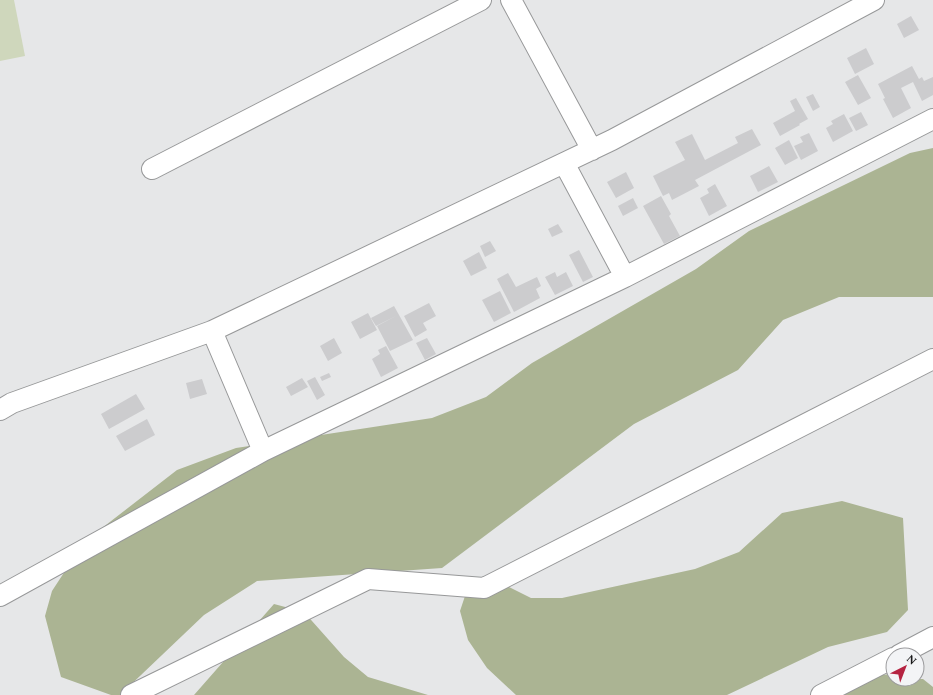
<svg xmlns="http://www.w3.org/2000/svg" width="933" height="695" font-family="Spectral,serif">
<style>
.green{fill:#cfd7bc}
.forest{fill:#abb493}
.building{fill:#ccccce}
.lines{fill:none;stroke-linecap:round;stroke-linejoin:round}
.minor-casing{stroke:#979899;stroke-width:22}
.minor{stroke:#fff;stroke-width:20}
</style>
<rect width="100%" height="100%" fill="#e6e7e8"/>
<!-- green -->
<path class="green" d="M0,0H14L25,56L0,61Z"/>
<!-- forest -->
<path class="forest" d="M933,148V297H839L783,320L738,370L634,424L442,568L257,581L204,615L120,695H111L61,677L45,616L52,591L84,542L177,470L236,448L432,418L486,397L532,363L696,269L749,231L910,153Z
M842,501L903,518L908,610L887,632L828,647L727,695H516L487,668L468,640L460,611L470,581L501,583L531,598H562L695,569L739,552L782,513Z
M274,604L304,612L344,657L368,677L428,695H194Z
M890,674L893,675V679H923L933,687V695H812L829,682Z"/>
<!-- building -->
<path class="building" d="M911,16L919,30L904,38L897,24Z
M866,48L874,64L855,74L847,58Z
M912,66L919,79L922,77L924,81L933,77V95L922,101L913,82L901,88L911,108L893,118L883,99L885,98L878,84Z
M858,75L871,98L858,105L845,82Z
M813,94L820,107L813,111L806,97Z
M796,98L808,119L799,124L800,125L780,136L773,123L795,111L790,101Z
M861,112L868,125L856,131L849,118Z
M844,114L853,131L833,142L826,128L833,124L831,121Z
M752,129L761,145L695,180L699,186L672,200L669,193L663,196L653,176L685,160L675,142L692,134L705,160L738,143L735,137Z
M809,133L818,151L801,160L794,146L803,142L800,137Z
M789,140L798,158L785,165L775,148Z
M769,166L778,182L758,192L750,176Z
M626,172L634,188L616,198L607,182Z
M715,184L727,206L709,216L700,198L709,193L707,189Z
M661,196L671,214L669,216L680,236L664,244L643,206Z
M633,198L638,208L623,216L618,206Z
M558,224L563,232L552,237L548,229Z
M490,241L496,251L485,257L480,246Z
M579,250L593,277L583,282L569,255Z
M479,252L487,268L471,276L463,261Z
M555,272L557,277L566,272L573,286L555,295L545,277Z
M508,273L516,287L537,277L541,286L536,289L540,298L514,312L497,279Z
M500,291L511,313L494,322L482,300Z
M429,303L436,316L423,323L427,330L415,337L404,316Z
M394,306L413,340L390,351L377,326L396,316L376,326L371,318Z
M368,313L377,330L360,339L351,322Z
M334,338L342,353L328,361L320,346Z
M427,338L436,354L425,360L416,343Z
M386,346L398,368L381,377L372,359L380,354L378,350Z
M329,373L331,377L322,381L320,377Z
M315,377L325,395L317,400L307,381Z
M302,378L308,387L291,396L286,387Z
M202,379L207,394L190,399L186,383Z
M136,394L145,409L109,429L101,414Z
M147,419L155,435L125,451L116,436Z"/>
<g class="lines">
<defs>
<path id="minor" d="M511,0L592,150
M564,163L625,277
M152,169L481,0
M212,331L263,451
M0,410L12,403L212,331L612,140L874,0
M0,596L263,451L625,277L933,119
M899,655L933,637
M131,695L368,579L484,588L933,359
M821,695L893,658"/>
</defs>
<!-- minor casing -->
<use href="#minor" class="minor-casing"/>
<!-- minor -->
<use href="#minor" class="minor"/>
</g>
<!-- north arrow -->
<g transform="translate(905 667) rotate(42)"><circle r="19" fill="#f3f4f6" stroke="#9c9c9e"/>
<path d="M0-3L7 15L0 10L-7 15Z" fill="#b52341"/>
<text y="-6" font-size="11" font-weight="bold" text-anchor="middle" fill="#19191a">N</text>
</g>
</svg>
